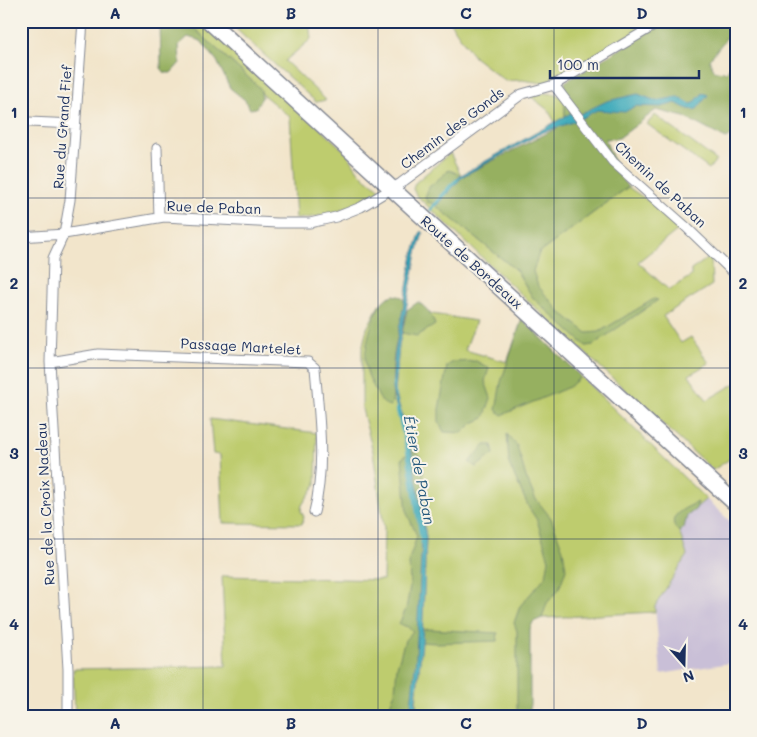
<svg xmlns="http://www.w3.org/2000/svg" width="757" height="737" font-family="Mali,sans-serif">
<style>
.industrial{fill:#c9bfd7}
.green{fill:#becc6e;stroke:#6c7e66}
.forest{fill:#96b061;stroke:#587060}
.water{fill:#3ba9ba;stroke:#2b6c8c}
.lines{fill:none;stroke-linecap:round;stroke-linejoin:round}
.stream{stroke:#3ba9ba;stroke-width:3}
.minor-casing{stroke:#868a94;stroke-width:11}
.primary-casing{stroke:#868a94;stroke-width:18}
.minor{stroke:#fff;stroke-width:9}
.primary{stroke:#fff;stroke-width:15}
.grid{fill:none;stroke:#1b2f5e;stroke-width:1;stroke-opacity:0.55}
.labels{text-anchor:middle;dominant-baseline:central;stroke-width:4;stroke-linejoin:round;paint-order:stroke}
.street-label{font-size:14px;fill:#1b2f5e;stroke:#f7f3e8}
.water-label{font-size:15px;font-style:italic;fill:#265a7e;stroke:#f7f3e8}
.neatline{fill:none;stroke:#1b2f5e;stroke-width:2}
.grid-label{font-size:16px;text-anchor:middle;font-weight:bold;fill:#1b2f5e}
</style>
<rect width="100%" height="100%" fill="#f7f3e8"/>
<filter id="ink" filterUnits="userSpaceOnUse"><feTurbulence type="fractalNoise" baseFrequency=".02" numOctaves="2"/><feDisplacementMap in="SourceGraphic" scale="10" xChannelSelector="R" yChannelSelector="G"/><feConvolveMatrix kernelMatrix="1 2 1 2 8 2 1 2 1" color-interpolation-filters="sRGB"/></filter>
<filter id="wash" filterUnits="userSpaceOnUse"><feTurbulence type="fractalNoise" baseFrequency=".0096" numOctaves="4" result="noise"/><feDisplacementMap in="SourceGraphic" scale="20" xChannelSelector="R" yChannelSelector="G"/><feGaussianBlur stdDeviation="1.12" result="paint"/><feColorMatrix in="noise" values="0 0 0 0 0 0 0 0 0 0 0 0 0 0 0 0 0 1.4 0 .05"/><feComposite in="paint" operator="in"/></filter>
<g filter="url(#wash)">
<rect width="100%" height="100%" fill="#f2e5cb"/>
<!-- industrial -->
<path class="industrial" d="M706,499L736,527V662L661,674L655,606L687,555L677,525Z"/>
<!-- green -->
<path class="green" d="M186,21H203L348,154C353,163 358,172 366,179C370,183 376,184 380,189L378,192C348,210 330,216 296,219L290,117L262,94L260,88Z
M227,21H309L311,39L285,61L326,100L316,102Z
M449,21H648L651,28L549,84L522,80L505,81L474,57Z
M542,93L556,94L565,100V117L555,122L548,110L529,95Z
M655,115L716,160L709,169L647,124Z
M450,153L461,175L434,204L516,270L628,187L684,225L638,262L669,290L691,276V270L711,256L712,285L663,316L681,343L691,337L709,363L689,375L707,400L736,383V455L713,470L527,300L416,195L413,189L415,183Z
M379,305L404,310L395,352L392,389L407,449L422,540L412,716H75L73,669L226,666L222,576L383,580L384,528L373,452L362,409V349L367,328Z
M407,310L476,321L465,350L507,362L522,319L706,499L677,525L687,555L655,606V612L525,619L517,716H415L422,638L426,537L411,448L395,391L399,345Z
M210,419L317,433L316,484L302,505L301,511L304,517L302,524L223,523L220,455L213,454Z"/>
<!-- forest -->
<path class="forest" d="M160,21H186L260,88L262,97L256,108L250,109L245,100L230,88L217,61L201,41L188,37L179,45L180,63L171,73H165L161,68Z
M667,21H736V26L709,60L715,71L727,72L736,54V132L726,139L684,117L656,110L619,138L605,139L620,177L628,187L539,253L533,271L538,286L560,312L587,333L599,332L654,299L658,300L593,345L586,346L533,298L516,270L436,206L463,176L565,124V82Z
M449,170L461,175L434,204L427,202L425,197L429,187Z
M394,295L402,297L405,302C401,322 395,343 393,363C392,377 395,393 391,406C382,405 379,398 376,391C370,381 365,370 365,358C366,344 374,305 387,298C389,296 392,296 394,295Z
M418,302C427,308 432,315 435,325L417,336L402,333L407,310Z
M522,319L581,377L569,387L502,415L496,410L501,382Z
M476,361L489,368L485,381L491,398L484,418L473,423L462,433L444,432L439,422V409L447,366L453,362Z
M507,434L517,446L526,477L535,498L551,518L563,550L566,569L559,589L547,603L542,618L533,622L530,629V716H517V631L514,623L520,606L546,576L549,560L537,520L529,508L509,464Z
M485,445H492L494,454L476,467L469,462Z
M411,451L420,455L423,465L424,482L416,702L418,716H386L395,692L397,667L405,640L413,631L408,627L399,624L406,609L410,587L409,560L417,536L407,513L402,458Z
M698,502L696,509L687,516L684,528L679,532C663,517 685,508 698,502Z
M428,629L498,633L497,641L436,643L421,642L422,630Z"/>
<!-- water -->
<path class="water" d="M703,93L708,95L697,109C689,111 683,107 676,103L661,107L635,106L625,112L597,110L578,120L541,133L463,176L436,206L434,204L461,175L573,112L576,116L607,101L638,94L656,101L678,97L691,104L694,103Z
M421,231L423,233L417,253L399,345L395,391L411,448L426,537L422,642L414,716H410L416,657L422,540L410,463L392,389L395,352L413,255Z"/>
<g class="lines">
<!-- stream -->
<path class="stream" d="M430,210L451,185L457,180
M397,409L408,454L422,543"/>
</g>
</g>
<g filter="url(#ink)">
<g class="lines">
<defs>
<path id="minor" d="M554,85L613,162L684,225L736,275
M29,122L75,124
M157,148L159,218
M21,237L64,234L164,217L277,223H310L336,217L361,207L401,183L522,94L554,85L662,21
M50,362L98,354L308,362L315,368C319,415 326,466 314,512
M68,716V669L50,362L53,258L64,234L70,200L83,21"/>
<path id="primary" d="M209,21L736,504"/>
</defs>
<!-- minor casing -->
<use href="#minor" class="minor-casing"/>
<!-- primary casing -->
<use href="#primary" class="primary-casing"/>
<!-- minor -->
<use href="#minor" class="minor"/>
<!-- primary -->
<use href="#primary" class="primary"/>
</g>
</g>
<!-- grid -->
<path class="grid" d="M203,21V716M378,21V716M554,21V716M21,198H736M21,368H736M21,539H736"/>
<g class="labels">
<!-- street labels -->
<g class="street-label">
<text transform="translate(62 127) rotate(-86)">Rue du Grand Fief</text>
<text transform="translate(452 128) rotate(-37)">Chemin des Gonds</text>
<text transform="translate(661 184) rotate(43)">Chemin de Paban</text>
<text transform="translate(214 207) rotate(2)">Rue de Paban</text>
<text transform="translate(472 262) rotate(42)">Route de Bordeaux</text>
<text transform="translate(241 346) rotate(3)">Passage Martelet</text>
<text transform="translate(45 504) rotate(-93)">Rue de la Croix Nadeau</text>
</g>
<!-- water labels -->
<g class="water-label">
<text transform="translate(420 470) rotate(79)">Étier de Paban</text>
</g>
</g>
<!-- margin -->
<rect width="757" height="737" fill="none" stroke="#f7f3e8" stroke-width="55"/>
<!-- north arrow -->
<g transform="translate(684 664) rotate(160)" stroke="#f7f3e8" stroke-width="4" paint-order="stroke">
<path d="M0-4L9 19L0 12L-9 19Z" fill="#1b2f5e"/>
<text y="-8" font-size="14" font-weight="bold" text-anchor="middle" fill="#1b2f5e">N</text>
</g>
<!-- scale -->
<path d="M550 70v8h149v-8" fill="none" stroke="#1b2f5e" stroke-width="2.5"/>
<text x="557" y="70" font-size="15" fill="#1b2f5e" stroke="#f7f3e8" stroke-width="4" paint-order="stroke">100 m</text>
<rect x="28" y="28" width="702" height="682" class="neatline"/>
<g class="grid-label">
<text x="115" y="19">A</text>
<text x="291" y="19">B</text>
<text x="466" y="19">C</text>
<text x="642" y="19">D</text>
<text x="14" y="118">1</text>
<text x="743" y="118">1</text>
<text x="14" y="289">2</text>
<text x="743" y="289">2</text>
<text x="14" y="459">3</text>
<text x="743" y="459">3</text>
<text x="14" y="630">4</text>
<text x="743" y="630">4</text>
<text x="115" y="729">A</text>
<text x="291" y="729">B</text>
<text x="466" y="729">C</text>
<text x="642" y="729">D</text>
</g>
</svg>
